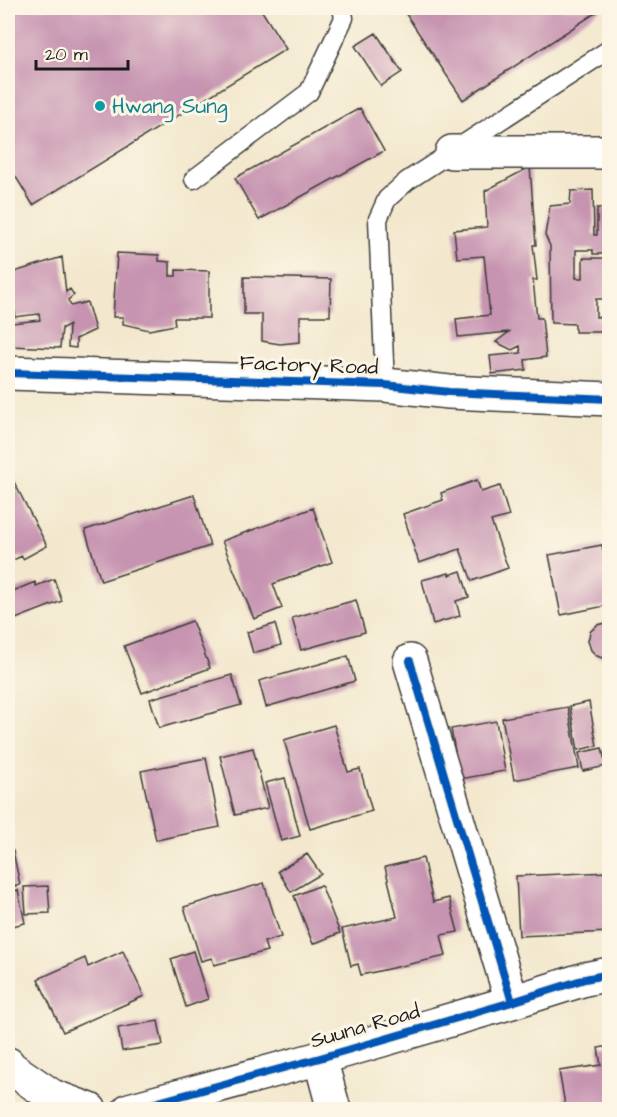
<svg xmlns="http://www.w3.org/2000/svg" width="617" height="1117" font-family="'Architects Daughter',sans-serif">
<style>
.building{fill:#c693b0}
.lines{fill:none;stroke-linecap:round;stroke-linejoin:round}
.lane-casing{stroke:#3c3b37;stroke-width:21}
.street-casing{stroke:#3c3b37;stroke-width:36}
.lane{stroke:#fff;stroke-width:18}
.street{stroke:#fff;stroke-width:33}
.cycleway-casing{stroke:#fcf5e5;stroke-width:11}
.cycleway{stroke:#0057b8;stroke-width:8}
.culture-dot{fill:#0f9aa8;stroke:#fcf5e5;stroke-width:2}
.labels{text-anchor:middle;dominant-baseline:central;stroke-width:6;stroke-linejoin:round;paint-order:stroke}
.culture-label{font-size:21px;fill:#0d838f;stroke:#fcf5e5;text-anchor:start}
.street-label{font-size:21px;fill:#1c1c1c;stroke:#fcf5e5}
</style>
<rect width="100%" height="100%" fill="#fcf5e5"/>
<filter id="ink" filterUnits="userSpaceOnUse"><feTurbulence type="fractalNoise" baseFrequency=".0167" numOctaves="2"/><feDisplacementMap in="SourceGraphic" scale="12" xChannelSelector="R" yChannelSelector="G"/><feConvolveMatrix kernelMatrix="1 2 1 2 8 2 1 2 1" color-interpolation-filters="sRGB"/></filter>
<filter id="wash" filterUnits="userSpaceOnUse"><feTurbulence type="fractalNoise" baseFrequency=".008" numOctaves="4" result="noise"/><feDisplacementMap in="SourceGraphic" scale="24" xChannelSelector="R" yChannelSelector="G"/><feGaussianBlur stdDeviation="1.35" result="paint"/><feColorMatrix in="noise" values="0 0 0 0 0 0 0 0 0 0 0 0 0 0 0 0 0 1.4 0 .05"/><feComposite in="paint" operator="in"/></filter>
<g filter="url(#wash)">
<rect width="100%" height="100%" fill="#f3e8ce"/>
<g id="blocks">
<!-- building -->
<path class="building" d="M8,8H260L286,49L33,205L8,164Z
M402,8H603L463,100Z
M376,33L402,72L381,86L355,46Z
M360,108L384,151L259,220L235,178Z
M530,167L536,245H533L537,280H533L537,318H542L546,357L525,360L526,370L492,374L490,356L521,353L520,346L512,350L496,342L509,332L458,337L456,319L490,315L484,256L457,258L454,230L487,227L485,191Z
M593,190L594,235H597V208H610V254H593V250H576V278H583V258H610V299H596V317H601L602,332H575V324L551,323L550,246L545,235L550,206L570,204L571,191Z
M117,253L159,255V261L170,262V276H176V270L209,271V318H174L175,325L149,330L123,324V317H113Z
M62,257L66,292L70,289L74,295L68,300L71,306L87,302L95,330L76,339V348L68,347L69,325L62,328L60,348L8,346V319H12V323L40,320L39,314L14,317L15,313L8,314V274Z
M244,277L331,279L330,316H300V342L280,344L262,341V314H244Z
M13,480L47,546L23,559L22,556L11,561L8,556V482Z
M477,480L481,492L500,486L509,516L491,521L508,568L472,581L460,549L419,563L403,514L443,500L441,493Z
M194,495L210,546L101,581L85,530Z
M313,508L332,562L273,584L282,608L254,619L222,541Z
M602,545L604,556L610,555V605L561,615L549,555Z
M461,571L469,597L456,601L460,616L433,624L422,580L449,573V575Z
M54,579L62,601L8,622V593L35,582L36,586Z
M356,600L365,632L301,650L292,618Z
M192,621L210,668L142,693L124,646Z
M606,623L610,624V658L605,659L597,656L591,650L588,641L590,632L597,625Z
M275,624L281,645L253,653L247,632Z
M348,656L355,681L266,707L259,681Z
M232,675L241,705L159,728L150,699Z
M589,702L597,746L578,750L570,706Z
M568,707L579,768L514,780L502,718Z
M496,721L505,771L460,779L451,729Z
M334,725L348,772L360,769L372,811L310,829L284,740Z
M253,748L268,808L235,815L220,756Z
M602,748L606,766L583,771L579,753Z
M206,758L220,827L156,840L141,771Z
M285,778L300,836L281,841L265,783Z
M13,851L20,885L8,888V852Z
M307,854L321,874L291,892L278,871Z
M423,858L433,902L449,898L458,932L441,935L446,956L361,975L358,964L351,966L342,929L397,917L385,867Z
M610,872V932L519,936L516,876Z
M264,883L281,937L264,942L267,951L214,965L212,958L201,961L184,907Z
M321,885L340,933L313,944L294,896Z
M48,886L50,913L26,914L24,887Z
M18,890L25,923L8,927V892Z
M123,951L144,996L63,1032L38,979L85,958L88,967Z
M193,951L208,999L186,1007L171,959Z
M158,1021L163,1045L122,1051L118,1028Z
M610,1046V1110H566L559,1071L601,1065L598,1048Z"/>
</g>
</g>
<g filter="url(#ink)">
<use href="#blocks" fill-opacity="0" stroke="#3c3b37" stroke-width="1.5"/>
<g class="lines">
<defs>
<path id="lane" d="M194,179L309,92L344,18L342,8
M385,385L378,219L387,199L407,181L610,49"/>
<path id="street" d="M452,152H610
M8,373L385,385L449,392L610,399
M410,661L512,1002
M320,1058L334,1110
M8,1064L11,1068L52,1096L90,1110
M129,1110L320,1058L512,1002L585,979L610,974"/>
</defs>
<!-- lane casing -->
<use href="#lane" class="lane-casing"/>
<!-- street casing -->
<use href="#street" class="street-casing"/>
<!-- lane -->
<use href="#lane" class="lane"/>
<!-- street -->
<use href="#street" class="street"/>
<defs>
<path id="cycleway" d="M8,373L385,385L449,392L610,399
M410,661L512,1002
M129,1110L320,1058L512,1002L585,979L610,974"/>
</defs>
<!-- cycleway casing -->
<use href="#cycleway" class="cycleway-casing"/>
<!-- cycleway -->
<use href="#cycleway" class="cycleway"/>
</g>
</g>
<!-- markers -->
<circle class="culture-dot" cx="100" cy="106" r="6"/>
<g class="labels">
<!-- culture labels -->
<g class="culture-label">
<text x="112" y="106">Hwang Sung</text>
</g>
<!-- street labels -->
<g class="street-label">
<text transform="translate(309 365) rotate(2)">Factory Road</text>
<text transform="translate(365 1026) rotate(-16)">Suuna Road</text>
</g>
</g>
<!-- margin -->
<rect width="617" height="1117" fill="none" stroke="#fcf5e5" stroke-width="30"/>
<!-- scale -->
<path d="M36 60v9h92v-9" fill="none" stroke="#1c1c1c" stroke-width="3"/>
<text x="45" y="60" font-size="18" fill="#1c1c1c" stroke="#fcf5e5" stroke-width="4.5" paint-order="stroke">20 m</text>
</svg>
